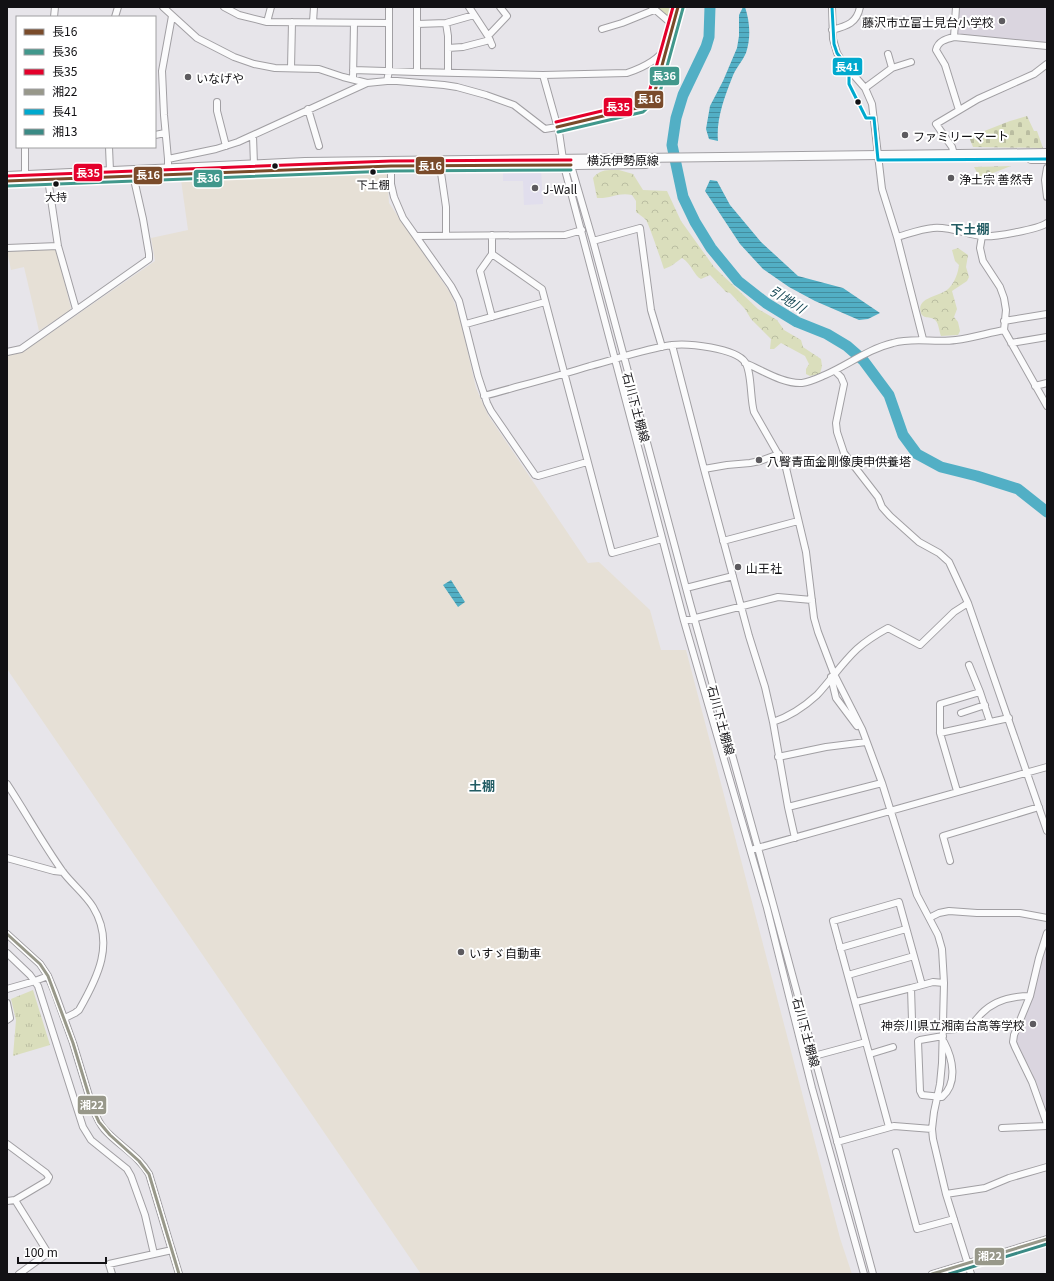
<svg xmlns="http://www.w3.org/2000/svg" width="1054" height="1281" font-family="Georgia,'Noto Sans JP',serif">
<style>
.commercial{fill:#e1deed}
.industrial{fill:#e6e0d6}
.built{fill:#dad5df}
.grass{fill:url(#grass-tufts)}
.forest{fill:url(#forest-crowns)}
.cemetery{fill:url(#cemetery-stones)}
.water{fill:url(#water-rules)}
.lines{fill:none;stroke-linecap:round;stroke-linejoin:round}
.river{stroke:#52afc5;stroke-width:11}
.minor-casing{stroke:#a19fa3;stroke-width:8}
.major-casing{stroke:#a19fa3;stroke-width:10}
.minor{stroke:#fbfbfc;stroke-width:6}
.major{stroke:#fbfbfc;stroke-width:8}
.bus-1-casing{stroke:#fff;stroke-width:6}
.bus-2-casing{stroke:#fff;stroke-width:6}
.bus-3-casing{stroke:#fff;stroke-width:6}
.bus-4-casing{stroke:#fff;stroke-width:6}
.bus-5-casing{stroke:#fff;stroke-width:6}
.bus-6-casing{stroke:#fff;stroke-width:6}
.bus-1{stroke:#7a4b2a;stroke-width:3}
.bus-2{stroke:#41988c;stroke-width:3}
.bus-3{stroke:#e4002b;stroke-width:3}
.bus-4{stroke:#98988a;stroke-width:3}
.bus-5{stroke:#00a9ce;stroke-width:3}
.bus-6{stroke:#3a8a85;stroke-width:3}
.poi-dot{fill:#5d5b5f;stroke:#fff;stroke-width:1.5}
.bus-dot{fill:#121114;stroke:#fff;stroke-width:1.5}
.labels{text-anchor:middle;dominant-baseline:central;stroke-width:4;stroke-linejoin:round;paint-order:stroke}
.bus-label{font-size:11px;fill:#121114;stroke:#fff}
.poi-label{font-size:12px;fill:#121114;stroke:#fff;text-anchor:start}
.street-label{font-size:12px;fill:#121114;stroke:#fff}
.neighbourhood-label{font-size:13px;font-weight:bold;fill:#225c63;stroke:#fff}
.water-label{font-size:13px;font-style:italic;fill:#174855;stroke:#fff}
.line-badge{stroke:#fff;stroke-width:1.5}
.badge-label{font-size:11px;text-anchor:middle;font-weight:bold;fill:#fff}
</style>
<defs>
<pattern id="grass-tufts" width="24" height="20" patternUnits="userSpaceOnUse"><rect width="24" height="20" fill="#dadebc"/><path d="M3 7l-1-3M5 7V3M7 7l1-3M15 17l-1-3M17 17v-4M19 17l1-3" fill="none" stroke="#babda1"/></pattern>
<pattern id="forest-crowns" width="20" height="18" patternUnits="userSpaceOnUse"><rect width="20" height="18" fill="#dadebc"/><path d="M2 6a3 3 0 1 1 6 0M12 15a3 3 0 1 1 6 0" fill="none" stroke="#babda1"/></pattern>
<pattern id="cemetery-stones" width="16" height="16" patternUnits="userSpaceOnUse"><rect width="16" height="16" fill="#dadebc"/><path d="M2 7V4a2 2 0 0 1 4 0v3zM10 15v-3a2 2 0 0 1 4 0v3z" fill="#babda1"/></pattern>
<pattern id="water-rules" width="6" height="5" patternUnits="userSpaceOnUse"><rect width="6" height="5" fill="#52afc5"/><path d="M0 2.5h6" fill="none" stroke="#438d9f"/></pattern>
</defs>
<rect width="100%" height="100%" fill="#e7e5ea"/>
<!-- commercial -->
<path class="commercial" d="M541,170L543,204L524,205L523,181H503V171Z"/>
<!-- industrial -->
<path class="industrial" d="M385,171L387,173L389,203L451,294L460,318L476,388L488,415L588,563L599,562L650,610L661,650H686L840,1238L852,1274H421L7,669V356L23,352L155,261L151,238L188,230L181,180Z
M56,249L71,308L69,311L39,331L24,267L11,270L7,251Z"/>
<!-- built -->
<path class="built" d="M959,7H1047V44L957,35Z
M1047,941V1114L1039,1089L1031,1070L1015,1042L1016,1028L1032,996Z"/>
<!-- grass -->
<path class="grass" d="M653,7H674L670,20Z
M33,990L50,1045L13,1056L16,1020L11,999Z"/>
<!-- forest -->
<path class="forest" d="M619,170L633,174L643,190L667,191L681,221L714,267L758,309L777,320L784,330L801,340L803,347L821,359L822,366L820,374L810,376L806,374V369L809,364L805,356L781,343L774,349H770L771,339L751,319L745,309L730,293L726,292L710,275L701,279C694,276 692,264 682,258L671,266L664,269C662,263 649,224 646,220C643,217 639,214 636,212V201L632,195C618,192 610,199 597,198L593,178C600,169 608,170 619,170Z
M958,248L968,255L966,267L969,277L967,281L952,291L957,309L954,317L958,322L960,331L958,335L941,336C939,331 939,325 936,321C932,315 923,320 921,313C915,296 943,297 950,287C955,281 958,273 959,265L955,261L952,250Z"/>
<!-- cemetery -->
<path class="cemetery" d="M1027,116L1034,131H1037L1043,148L973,147L969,137L1010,121Z
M1011,166L980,178L974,167Z"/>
<!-- water -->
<path class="water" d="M743,7H745C750,22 751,38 746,53C742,62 735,69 732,78C724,98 716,120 718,141L709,139L706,129L710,106L723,81L737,48L739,36V15Z
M710,180L717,181L730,205L761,242L798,276L843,288L880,313L868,319L859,320L815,301L789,287L763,269L740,244L705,191Z
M451,580L465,602L458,607L443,585Z"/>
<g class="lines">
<!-- river -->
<path class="river" d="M710,7L709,37L706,47L683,95L676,118L672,145L683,197L695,222L711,248L738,281L766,303L797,322L827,334L847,346L863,360L889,395L903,435L917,454L941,467L977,476L1018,489L1047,512"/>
<defs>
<path id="minor" d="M163,7L197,38L234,57L254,64L275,68L319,69L343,77L367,83
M224,7L239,15L267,22L389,23
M469,7L488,36L492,45
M652,7L673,25
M832,7L833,39L837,53L843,63L865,88L872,104L882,189L897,237L923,339
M956,7L954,37L1047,46
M54,17L55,7
M115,17L118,7
M267,22L271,7
M313,22L314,7
M446,23L448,36V72
M417,24L446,23L474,15
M602,29L622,23L654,10
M832,30C847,26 857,23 860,7
M488,36L507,16L500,7
M954,37C946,39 938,41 936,50L945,65L959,110
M448,48L463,47L490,40
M888,54L892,68
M291,68L292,22
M353,70L417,72V7
M417,72L543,75L627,73C642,68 659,60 667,46C671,39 675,16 678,7
M543,75L559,132L564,166L684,621L767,908L812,1088L864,1274
M353,79L354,23
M387,81L389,71V7
M865,88L892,68L911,62
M217,102V111L226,146
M308,109L319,146
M155,135L165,133
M253,136L254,165
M25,147V180
M109,147L110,171
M954,154L952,147L936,124L978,99L1034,74L1047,64
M168,159L164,115L162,71L172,16
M570,162L593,241L690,603L758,848L873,1274
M391,166V184L394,197L403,218L451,286L459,301L478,376L487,403L491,411L535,475L538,476L587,462
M440,166L446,207V235
M1047,168L1045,180L1047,197
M168,169V159L216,149L238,142L367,83L387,81H397L444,85L457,87L486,95L514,105L545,129L557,127
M48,179L58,246L76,309
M492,235V254L542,289L612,553L662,539
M416,236L565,235L582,230
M982,236L980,248L983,261L1000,287L1004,298L1006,310L1004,330L1047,406
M897,237C908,234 921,229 933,228C948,226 966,234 981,236C992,238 1039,229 1047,223
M593,241L640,228L651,310L662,347
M7,248L58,246
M492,317L480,271L492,254
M1004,321L1047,314
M466,324L545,302
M1011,343L1047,337
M672,345L704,469L749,636L765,687L773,722L788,807L795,838
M7,352L21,349L149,259V254L143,219L133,175
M745,363C762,370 783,384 802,383C810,382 818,378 825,375C848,365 868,349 893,343C914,337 935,343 956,340C972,338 988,333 1004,330
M835,371L841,377L844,384L836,423L837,432L844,453L878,497L882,507L890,516L919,542L939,553L949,562L968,603L1047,831
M1035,386L1047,383
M484,396C519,386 555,377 590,366C617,359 644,349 672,345C688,343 735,348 745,362C752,372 750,399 754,412L786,468L806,552L814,618L818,632L834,674L862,729L882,783L917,895L938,935L942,949L944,983L942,1063L940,1084L934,1112L932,1129L933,1139L946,1194L971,1274
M704,469L727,465L750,463L760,461L779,454
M723,541L798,521
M686,588L733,576
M684,621L778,597L812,600
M969,665L980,692L990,722
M831,677L836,698L857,726
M961,713L985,705
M773,722C788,717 805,706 817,695C831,680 842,663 857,649C867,640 877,634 888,628L920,645L954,612L968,603
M940,733V704L980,692
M778,757L826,747L866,742
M7,784C26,813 43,844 63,872C72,884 85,894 93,907C115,943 98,977 79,1010L75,1013L65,1018
M957,791L940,733L1009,718
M788,807L882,783
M754,849L1047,767
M7,858L54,871L63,872
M950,861L943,836L1039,807
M929,918L939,913L949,911L977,913H1020L1047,918
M1047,933L1039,958L1030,996L1014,1035L1013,1042L1015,1047L1032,1082L1047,1124
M7,934L40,964L48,976L55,993L73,1043L93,1109C96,1116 99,1123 104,1129C118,1145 138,1155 149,1174L179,1274
M840,948L906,929
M7,953L30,975L38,986L83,1127L91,1140L127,1169L131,1176L145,1215L154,1254
M848,975L914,956
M7,989L35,981L48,976
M856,1002L911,988
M7,1003L10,1018L7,1020
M912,1020L911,988L933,982L944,983
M943,1030C951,1029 960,1030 968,1026C974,1024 977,1018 981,1014C994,1000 1013,996 1030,996
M943,1036L920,1040L918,1041L920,1091L922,1095L942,1097C958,1083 953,1059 944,1042
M870,1054L893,1047
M814,1056L866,1042
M889,1127L833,921L899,902L922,985
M1002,1128L1047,1126
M837,1142L894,1126L932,1129
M7,1144L46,1173L49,1177L47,1181L15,1200L48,1253L19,1274
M896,1152L917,1229L954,1219
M946,1194L985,1188L1009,1178L1047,1167
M7,1201L15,1200
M112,1274L109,1264L172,1250
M932,1274L1047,1239"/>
<path id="major" d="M1031,159H1047
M507,166L646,164
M258,170L386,167
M7,176L305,162L1047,153"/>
</defs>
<!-- minor casing -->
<use href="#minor" class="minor-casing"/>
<!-- major casing -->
<use href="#major" class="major-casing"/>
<!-- minor -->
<use href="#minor" class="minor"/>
<!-- major -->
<use href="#major" class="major"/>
<defs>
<path id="bus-1" d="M557,127L641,107L649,100L655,91L678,7
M7,181L391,166L571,165"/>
<path id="bus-2" d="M558,132L643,112L653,103L660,92L683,8
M7,186L391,171L571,170"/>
<path id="bus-3" d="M556,122L639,102L645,97L650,89L673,7
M7,176L391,161L571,160"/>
<path id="bus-4" d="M7,934L40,964L48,976L73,1043L93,1109L99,1122L110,1135L139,1161L149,1174L179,1274
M932,1274L1047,1239"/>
<path id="bus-5" d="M832,7L834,44L837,53L849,69V84L866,118H874
M874,118L878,160L1047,159"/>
<path id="bus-6" d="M949,1274L1047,1244"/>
</defs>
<!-- bus-1 casing -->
<use href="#bus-1" class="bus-1-casing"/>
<!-- bus-2 casing -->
<use href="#bus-2" class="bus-2-casing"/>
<!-- bus-3 casing -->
<use href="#bus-3" class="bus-3-casing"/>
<!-- bus-4 casing -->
<use href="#bus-4" class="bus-4-casing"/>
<!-- bus-5 casing -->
<use href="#bus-5" class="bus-5-casing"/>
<!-- bus-6 casing -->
<use href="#bus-6" class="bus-6-casing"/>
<!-- bus-1 -->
<use href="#bus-1" class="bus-1"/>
<!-- bus-2 -->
<use href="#bus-2" class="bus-2"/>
<!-- bus-3 -->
<use href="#bus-3" class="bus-3"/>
<!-- bus-4 -->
<use href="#bus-4" class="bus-4"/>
<!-- bus-5 -->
<use href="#bus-5" class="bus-5"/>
<!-- bus-6 -->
<use href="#bus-6" class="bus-6"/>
</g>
<!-- markers -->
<g class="poi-dot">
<circle cx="1002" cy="21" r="4"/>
<circle cx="188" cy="77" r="4"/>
<circle cx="905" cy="135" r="4"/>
<circle cx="951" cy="178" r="4"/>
<circle cx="535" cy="188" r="4"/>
<circle cx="759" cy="460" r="4"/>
<circle cx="738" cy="567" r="4"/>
<circle cx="461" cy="952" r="4"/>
<circle cx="1033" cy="1024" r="4"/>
</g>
<g class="bus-dot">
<circle cx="858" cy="102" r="3.5"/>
<circle cx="275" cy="166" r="3.5"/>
<circle cx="373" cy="172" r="3.5"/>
<circle cx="56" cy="184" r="3.5"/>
</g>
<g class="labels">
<!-- bus labels -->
<g class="bus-label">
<text x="373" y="184">下土棚</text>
<text x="56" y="196">大持</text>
</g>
<!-- poi labels -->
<g class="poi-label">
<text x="994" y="21" text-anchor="end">藤沢市立富士見台小学校</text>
<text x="196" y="77">いなげや</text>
<text x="913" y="135">ファミリーマート</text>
<text x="959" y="178">浄土宗 善然寺</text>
<text x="543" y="188">J-Wall</text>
<text x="767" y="460">八臀青面金剛像庚申供養塔</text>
<text x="746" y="567">山王社</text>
<text x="469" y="952">いすゞ自動車</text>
<text x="1025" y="1024" text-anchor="end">神奈川県立湘南台高等学校</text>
</g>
<!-- street labels -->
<g class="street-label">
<text x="623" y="159">横浜伊勢原線</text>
<text transform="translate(637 407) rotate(75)">石川下土棚線</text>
<text transform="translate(722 720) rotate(75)">石川下土棚線</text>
<text transform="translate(807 1032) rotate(75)">石川下土棚線</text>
</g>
<!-- neighbourhood labels -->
<g class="neighbourhood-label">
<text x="970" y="228">下土棚</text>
<text x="482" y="785">土棚</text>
</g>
<!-- water labels -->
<g class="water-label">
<text transform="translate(788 299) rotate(32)">引地川</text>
</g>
</g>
<g class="line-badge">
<rect x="832" y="57" width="31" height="19" rx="4" fill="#00a9ce"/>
<rect x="649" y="66" width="31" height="20" rx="4" fill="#41988c"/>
<rect x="634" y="90" width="30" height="19" rx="4" fill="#7a4b2a"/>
<rect x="603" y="97" width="30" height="20" rx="4" fill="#e4002b"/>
<rect x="415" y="156" width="30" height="19" rx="4" fill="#7a4b2a"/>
<rect x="73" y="163" width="30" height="19" rx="4" fill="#e4002b"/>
<rect x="133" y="166" width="30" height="19" rx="4" fill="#7a4b2a"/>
<rect x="193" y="169" width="30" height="19" rx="4" fill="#41988c"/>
<rect x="77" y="1095" width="30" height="20" rx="4" fill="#98988a"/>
<rect x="974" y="1247" width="31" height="19" rx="4" fill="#98988a"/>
</g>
<g class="badge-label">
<text x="847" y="71">長41</text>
<text x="664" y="80">長36</text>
<text x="649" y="103">長16</text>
<text x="618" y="111">長35</text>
<text x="430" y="170">長16</text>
<text x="88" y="177">長35</text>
<text x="148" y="179">長16</text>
<text x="208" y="182">長36</text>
<text x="92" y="1109">湘22</text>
<text x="990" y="1260">湘22</text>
</g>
<!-- border -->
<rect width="1054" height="1281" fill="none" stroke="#121114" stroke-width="16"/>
<!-- legend -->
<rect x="16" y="16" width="140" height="132" fill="#ffffff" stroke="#a0a0a1"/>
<rect x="24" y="29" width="20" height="6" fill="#7a4b2a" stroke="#a0a0a1"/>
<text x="52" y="36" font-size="12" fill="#121114">長16</text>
<rect x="24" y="49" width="20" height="6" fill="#41988c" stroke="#a0a0a1"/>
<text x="52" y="56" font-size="12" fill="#121114">長36</text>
<rect x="24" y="69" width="20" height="6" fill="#e4002b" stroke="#a0a0a1"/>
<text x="52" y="76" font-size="12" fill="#121114">長35</text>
<rect x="24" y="89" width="20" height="6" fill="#98988a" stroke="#a0a0a1"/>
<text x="52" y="96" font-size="12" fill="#121114">湘22</text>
<rect x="24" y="109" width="20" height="6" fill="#00a9ce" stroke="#a0a0a1"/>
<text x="52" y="116" font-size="12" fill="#121114">長41</text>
<rect x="24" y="129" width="20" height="6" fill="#3a8a85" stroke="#a0a0a1"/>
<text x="52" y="136" font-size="12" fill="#121114">湘13</text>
<!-- scale -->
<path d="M18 1257v6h88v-6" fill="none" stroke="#121114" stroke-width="2"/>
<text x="24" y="1257" font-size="12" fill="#121114" stroke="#ffffff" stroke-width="3" paint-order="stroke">100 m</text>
</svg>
